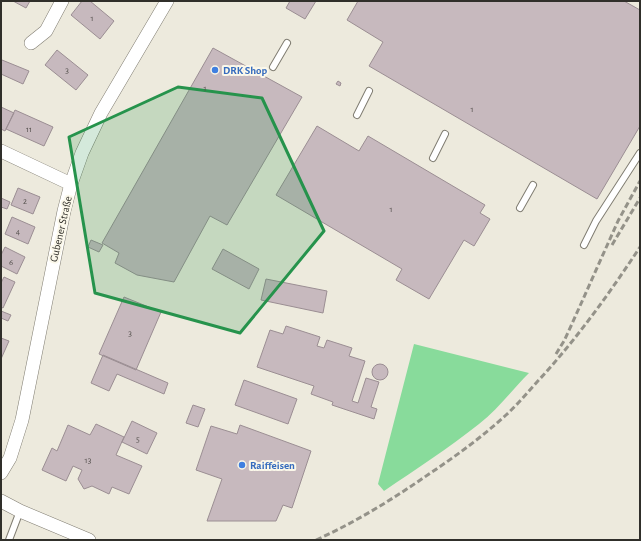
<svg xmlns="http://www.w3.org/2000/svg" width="641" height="541" font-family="'Alegreya Sans',sans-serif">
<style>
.green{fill:#88db9b}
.building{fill:#c7b9be;stroke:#9b8e93}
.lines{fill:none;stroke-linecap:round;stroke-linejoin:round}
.service-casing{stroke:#807d72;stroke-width:8}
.minor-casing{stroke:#807d72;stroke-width:14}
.service{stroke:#fff;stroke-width:6}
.minor{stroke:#fff;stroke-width:13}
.rail{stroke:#949289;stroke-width:3;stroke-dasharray:6 3;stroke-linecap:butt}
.marked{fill:#26934c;fill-opacity:0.2;stroke:#26934c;stroke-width:3;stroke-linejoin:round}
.shop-dot{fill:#3f7fe0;stroke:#fbf8ea;stroke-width:1.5}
.labels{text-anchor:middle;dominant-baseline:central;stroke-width:4;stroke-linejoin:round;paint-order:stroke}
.number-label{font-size:9px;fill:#56524f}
.shop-label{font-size:11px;font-weight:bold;fill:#366cbe;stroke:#fbf8ea;text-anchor:start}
.street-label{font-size:11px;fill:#302f2a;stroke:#fbf8ea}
</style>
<rect width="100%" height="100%" fill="#edeadd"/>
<!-- green -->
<path class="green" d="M414,344L529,373C512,390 498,409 479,424C449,448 416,469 384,491L378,484Z"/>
<!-- building -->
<path class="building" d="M13,1H30L26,8Z
M82,1H90L114,21L100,39L71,15Z
M290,1H316L305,19L286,8Z
M358,1H624L640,10V126L597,199L369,66L383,42L347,20Z
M213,48L302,97L227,225L210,216L174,282L137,275L115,263L119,253L102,243Z
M57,50L88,75L76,90L45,65Z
M2,60L29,71L23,84L1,74V62Z
M338,81L341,83L340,86L336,84Z
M1,107L14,113L5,131L1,129Z
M15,110L53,127L44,146L6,129Z
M317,126L359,151L368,136L485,205L480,213L490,219L474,246L464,240L429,299L396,280L402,269L276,195Z
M18,188L40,197L33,214L11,205Z
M1,198L10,202L7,209L1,207Z
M12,217L35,227L28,244L5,234Z
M91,240L103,245L99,252L88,247Z
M5,247L25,257L17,274L1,266V255Z
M223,249L259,269L249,289L212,269Z
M4,277L15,282L3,308L1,307V283Z
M266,279L327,291L323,313L261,300Z
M124,297L161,312L136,370L99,354Z
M1,311L11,315L8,321L1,318Z
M286,326L320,337L317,346L324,348L327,340L352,348L349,356L365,361L352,401L358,403L366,378L379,382L371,407L377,409L374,419L332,405L333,402L311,394L314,386L257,367L270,330L283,334Z
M1,338L9,341L1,359Z
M103,355L168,383L164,394L117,374L109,391L91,383Z
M372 372a8 8 0 1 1 16 0a8 8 0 1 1-16 0Z
M244,380L297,399L288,424L235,405Z
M193,405L205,409L198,427L186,423Z
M132,421L157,433L147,454L122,442Z
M96,424L124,437L116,455L142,466L129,494L112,487L109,494L92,486L84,489L78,479L82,470L73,466L66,481L42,470L52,448L57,451L68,425L90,435Z
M240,425L311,451L292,508L283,505L276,521H207L222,479L196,470L211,426L237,434Z"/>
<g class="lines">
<defs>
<path id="service" d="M273,67L287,43
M357,115L369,91
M433,158L445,134
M520,208L533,185
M584,245L596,221L640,153
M9,540L20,511"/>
<path id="minor" d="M31,43L46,31L62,1
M1,151L71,184
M1,473L10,458L22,420L64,211L71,184L82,153L101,113L167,1
M1,501L20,511L89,540"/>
</defs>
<!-- service casing -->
<use href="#service" class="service-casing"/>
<!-- minor casing -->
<use href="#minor" class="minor-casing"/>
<!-- service -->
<use href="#service" class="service"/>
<!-- minor -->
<use href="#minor" class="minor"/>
<!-- rail -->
<path class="rail" d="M612,245L640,198
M556,354L564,341L571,326L618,221L640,181
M316,540C356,522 393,499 429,474C456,456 482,437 506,415C517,405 527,393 537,382C576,340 609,294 640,247"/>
</g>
<!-- marked area -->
<path class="marked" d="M178,87L262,98L324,231L240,333L95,293L69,137Z"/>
<!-- markers -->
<g class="shop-dot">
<circle cx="215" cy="70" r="4"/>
<circle cx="242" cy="465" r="4"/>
</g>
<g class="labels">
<!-- number labels -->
<g class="number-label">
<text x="92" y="18">1</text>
<text x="67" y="70">3</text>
<text x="205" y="88">1</text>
<text x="472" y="109">1</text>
<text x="29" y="129">11</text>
<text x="25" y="201">2</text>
<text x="391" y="209">1</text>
<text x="18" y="231">4</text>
<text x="11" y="262">6</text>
<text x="130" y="333">3</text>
<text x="138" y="439">5</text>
<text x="88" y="460">13</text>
</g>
<!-- shop labels -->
<g class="shop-label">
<text x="223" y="70">DRK Shop</text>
<text x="250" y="465">Raiffeisen</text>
</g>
<!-- street labels -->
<g class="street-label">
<text transform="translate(61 229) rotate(-77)">Gubener Straße</text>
</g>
</g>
<!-- border -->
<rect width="641" height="541" fill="none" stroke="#302f2a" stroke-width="4"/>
</svg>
